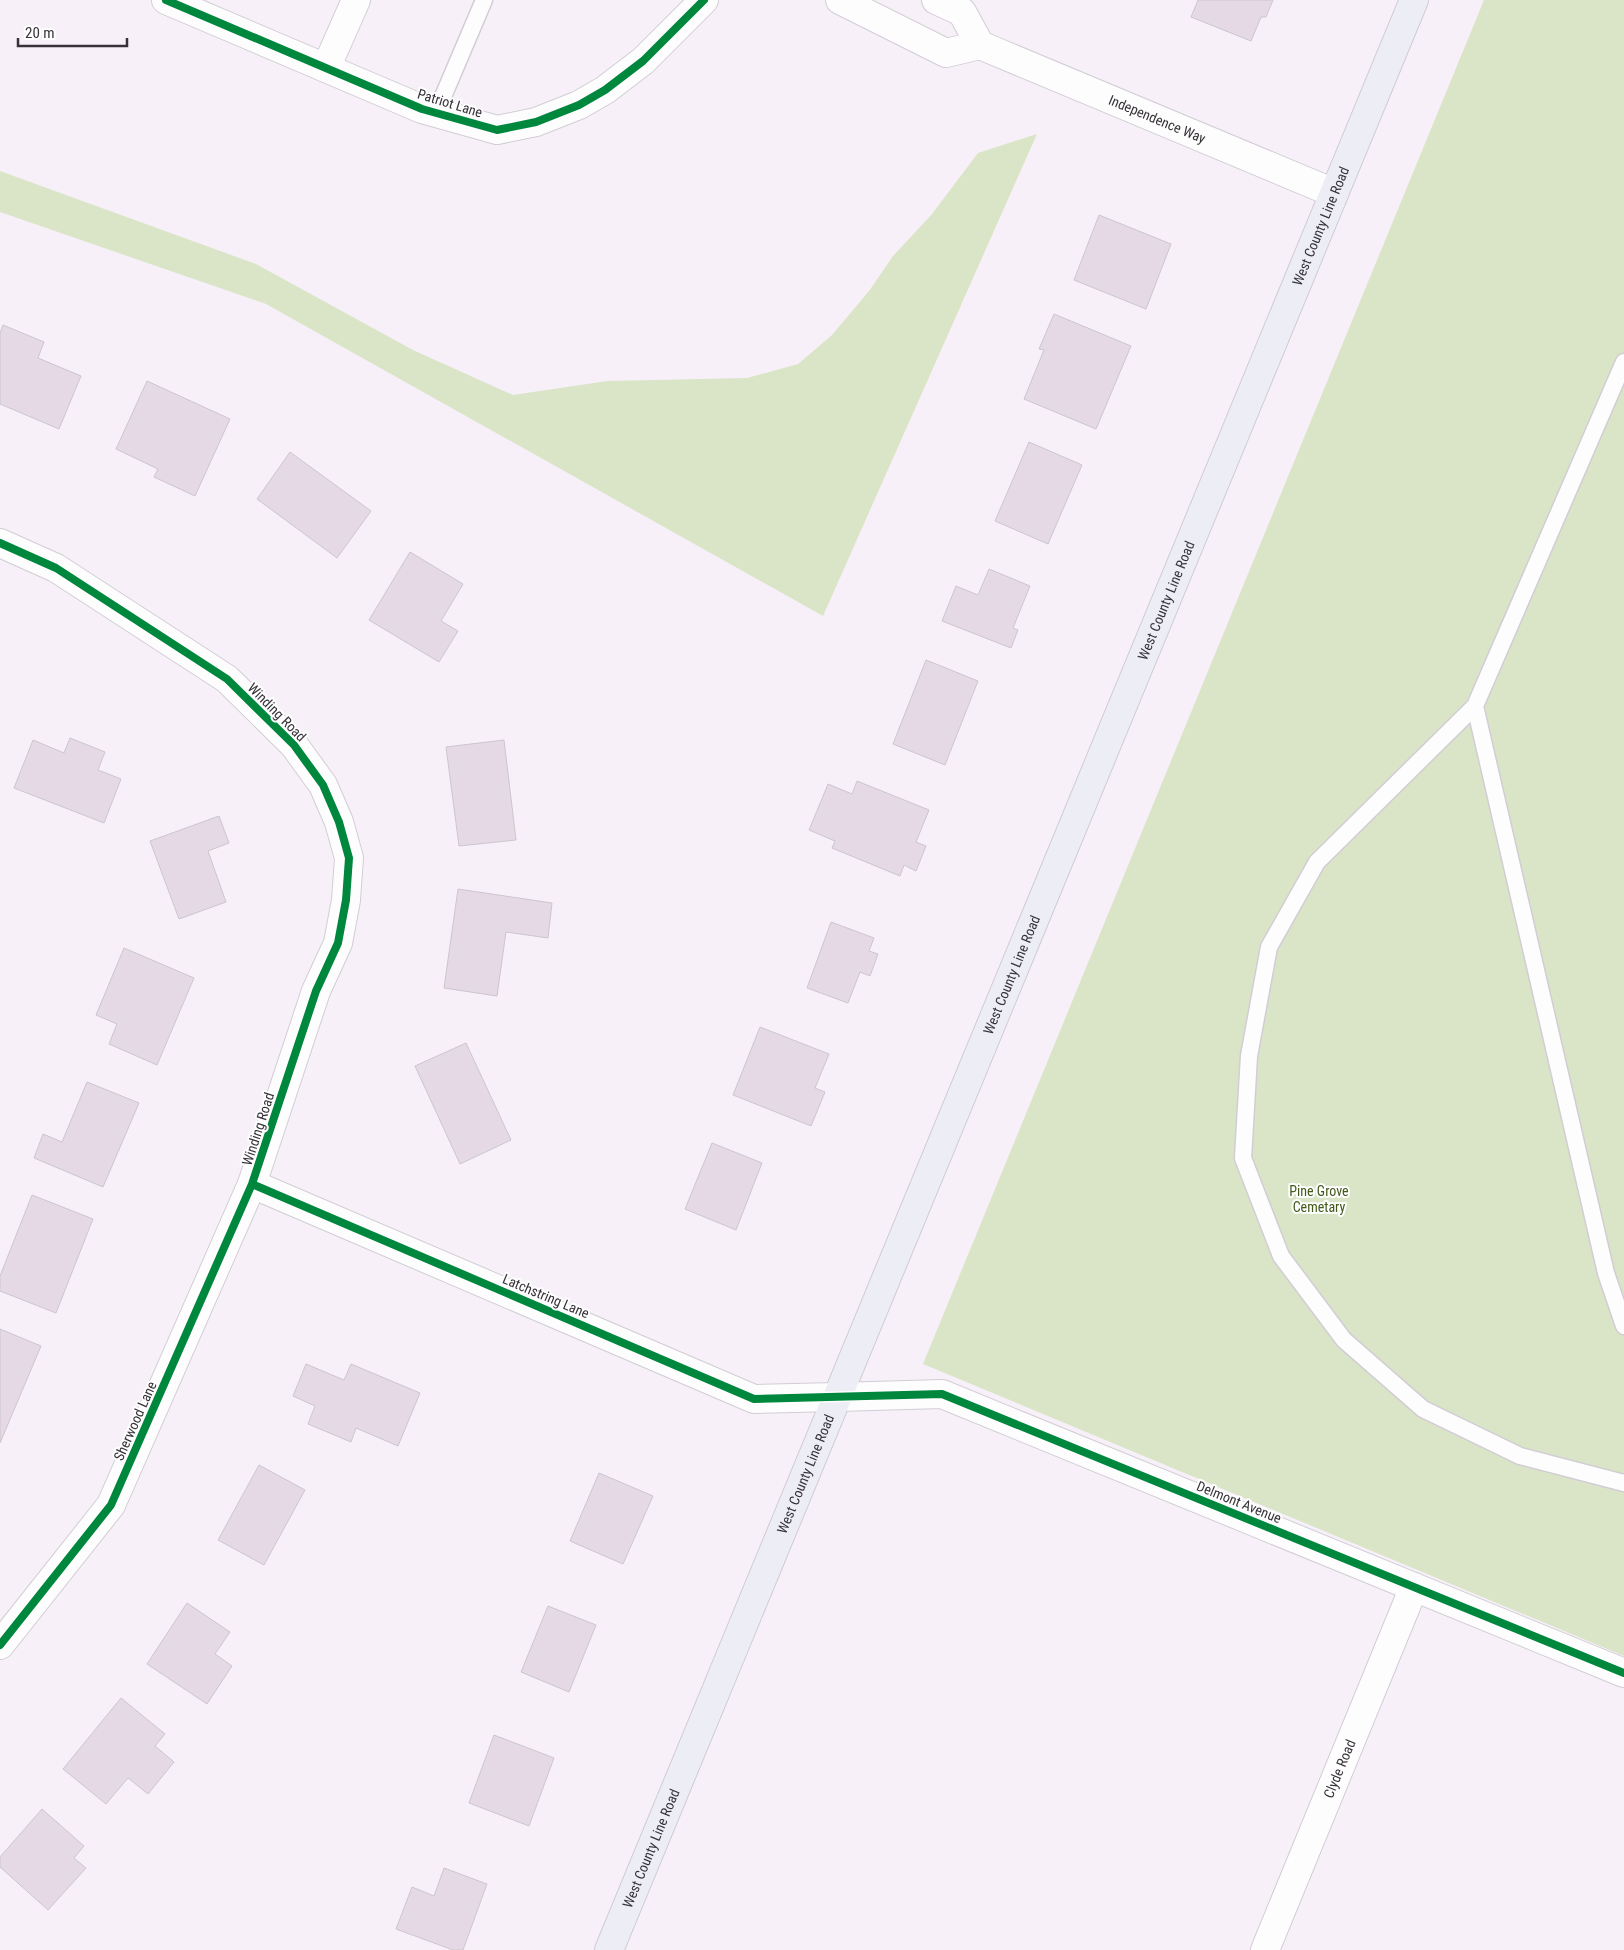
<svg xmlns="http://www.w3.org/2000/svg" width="1624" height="1950" font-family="'Roboto Condensed',sans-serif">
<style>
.green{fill:#dae5c8}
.building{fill:#e5d9e6;stroke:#cbc6cc}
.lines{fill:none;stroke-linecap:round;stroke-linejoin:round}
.lane-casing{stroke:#d2cdd4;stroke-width:19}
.street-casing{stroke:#d2cdd4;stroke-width:30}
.secondary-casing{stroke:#d2cdd4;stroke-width:30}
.primary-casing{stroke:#d0ccd1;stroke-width:30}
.lane{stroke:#fefdfe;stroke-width:16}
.street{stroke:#fefdfe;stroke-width:28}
.secondary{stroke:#fefdfe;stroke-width:28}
.primary{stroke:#edeef5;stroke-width:28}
.cycleway-casing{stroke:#fefefe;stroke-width:11}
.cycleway{stroke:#00873e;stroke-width:8}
.labels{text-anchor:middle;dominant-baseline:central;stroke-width:4;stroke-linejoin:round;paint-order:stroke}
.street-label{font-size:14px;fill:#363238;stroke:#fefefe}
.park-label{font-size:14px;fill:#42591a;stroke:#fefefe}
</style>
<rect width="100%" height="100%" fill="#f7f0f9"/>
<!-- green -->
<path class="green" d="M1484,0H1624V1656L923,1364Z
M1037,134L823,616L266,304L0,212V171L256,264L413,350L513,395L607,381L747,378L798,364L832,335L869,291L893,256L932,214L978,153Z"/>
<!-- building -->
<path class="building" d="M1198,0H1273L1266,17H1261L1251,41L1191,17Z
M1099,215L1171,244L1146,309L1074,280Z
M1054,314L1131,346L1096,429L1024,399L1044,350L1039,349Z
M3,325L44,342L38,358L81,376L59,429L0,404V333Z
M147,381L230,419L195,496L154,477L158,469L116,449Z
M1029,442L1082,465L1048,544L995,521Z
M290,452L371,511L337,558L257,499Z
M410,552L463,584L441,621L458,631L439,662L369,620Z
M989,569L1030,586L1013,628L1018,630L1011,648L942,621L956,586L978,595Z
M926,660L978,681L945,765L893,744Z
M70,738L105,752L98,770L121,779L104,823L14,788L33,740L64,753Z
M504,740L516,840L459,846L446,747Z
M857,781L929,810L916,842L926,846L916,871L904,865L900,876L832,848L835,841L809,830L828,784L852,794Z
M219,816L229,843L208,851L226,902L179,919L150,841Z
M458,889L552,903L548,938L506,932L497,996L444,988Z
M831,922L874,938L869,951L878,954L870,976L860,972L848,1003L807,988Z
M124,948L194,978L157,1065L109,1044L117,1024L96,1015Z
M760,1027L829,1054L815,1088L825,1092L811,1126L733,1095Z
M466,1043L511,1140L460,1164L415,1066Z
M87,1082L139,1103L103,1187L34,1158L43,1134L62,1142Z
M712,1143L762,1163L736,1230L685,1209Z
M32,1195L93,1219L56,1313L0,1291V1276Z
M0,1329L41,1346L0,1443Z
M306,1364L344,1380L351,1364L420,1393L398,1446L356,1428L351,1442L308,1424L315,1406L293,1396Z
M259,1465L305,1490L264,1565L218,1540Z
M599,1473L653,1496L623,1564L570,1541Z
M187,1603L230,1632L215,1654L232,1666L207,1704L147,1664Z
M548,1606L596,1625L569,1692L521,1672Z
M121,1698L165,1734L155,1746L174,1762L148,1794L128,1778L106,1804L63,1769Z
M494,1735L554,1758L529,1826L469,1803Z
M42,1809L84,1846L74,1858L86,1868L48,1910L0,1867V1857Z
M444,1868L487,1884L463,1950H453L396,1929L412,1887L434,1896Z"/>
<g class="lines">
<defs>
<path id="lane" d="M436,113L484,0
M1624,362L1475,706L1317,862L1269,947L1249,1056L1243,1158L1281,1256L1344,1340L1423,1409L1520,1456L1624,1483
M1475,706L1606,1273L1624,1326"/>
<g id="street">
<path d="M166,0L422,109L497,130L536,122L579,105L605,90L643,61L704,0"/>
<path d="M840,0L946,53L980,45L962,12L936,0"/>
<path id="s1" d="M980,45L1334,193"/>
<path d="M326,68L356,0"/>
<path d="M0,543L56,568L227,679L294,745L323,785L339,822L349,858L346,900L338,943L316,991L252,1184L111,1505L0,1645"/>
<path d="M252,1184L754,1399L837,1397"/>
<path id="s2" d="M1265,1950L1414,1587"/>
</g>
<path id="secondary" d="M837,1397L942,1394L1624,1673"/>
<g id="primary">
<path id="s3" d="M609,1950L1414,0"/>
</g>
</defs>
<!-- lane casing -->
<use href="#lane" class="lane-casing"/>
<!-- street casing -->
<use href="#street" class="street-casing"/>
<!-- secondary casing -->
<use href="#secondary" class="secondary-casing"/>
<!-- primary casing -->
<use href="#primary" class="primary-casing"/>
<!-- lane -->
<use href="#lane" class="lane"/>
<!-- street -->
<use href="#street" class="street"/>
<!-- secondary -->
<use href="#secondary" class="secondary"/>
<!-- primary -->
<use href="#primary" class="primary"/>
<defs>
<path id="cycleway" d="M166,0L422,109L497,130L536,122L579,105L605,90L643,61L704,0
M0,543L56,568L227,679L294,745L323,785L339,822L349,858L346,900L338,943L316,991L252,1184L111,1505L0,1645
M252,1184L754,1399L942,1394L1624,1673"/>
</defs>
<!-- cycleway casing -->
<use href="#cycleway" class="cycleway-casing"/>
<!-- cycleway -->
<use href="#cycleway" class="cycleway"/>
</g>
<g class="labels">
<!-- street labels -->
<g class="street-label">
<text transform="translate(450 103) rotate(17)">Patriot Lane</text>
<text stroke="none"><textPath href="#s1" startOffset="192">Independence Way</textPath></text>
<text stroke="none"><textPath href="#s3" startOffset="1865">West County Line Road</textPath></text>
<text stroke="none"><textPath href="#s3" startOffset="1460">West County Line Road</textPath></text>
<text transform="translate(277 712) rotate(45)">Winding Road</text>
<text stroke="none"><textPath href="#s3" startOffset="1055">West County Line Road</textPath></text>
<text transform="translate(258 1129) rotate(-72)">Winding Road</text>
<text transform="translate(546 1296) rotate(23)">Latchstring Lane</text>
<text transform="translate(135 1421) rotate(-66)">Sherwood Lane</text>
<text stroke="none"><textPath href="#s3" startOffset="515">West County Line Road</textPath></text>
<text transform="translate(1239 1502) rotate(22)">Delmont Avenue</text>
<text stroke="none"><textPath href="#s2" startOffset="196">Clyde Road</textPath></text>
<text stroke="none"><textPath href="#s3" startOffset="110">West County Line Road</textPath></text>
</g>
<!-- park labels -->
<g class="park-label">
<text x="1319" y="1191">Pine Grove<tspan x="1319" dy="16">Cemetary</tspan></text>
</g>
</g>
<!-- scale -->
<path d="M18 38v8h109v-8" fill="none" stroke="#363238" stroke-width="2.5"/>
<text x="25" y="38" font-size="15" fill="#363238" stroke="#fefefe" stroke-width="4" paint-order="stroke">20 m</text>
</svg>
